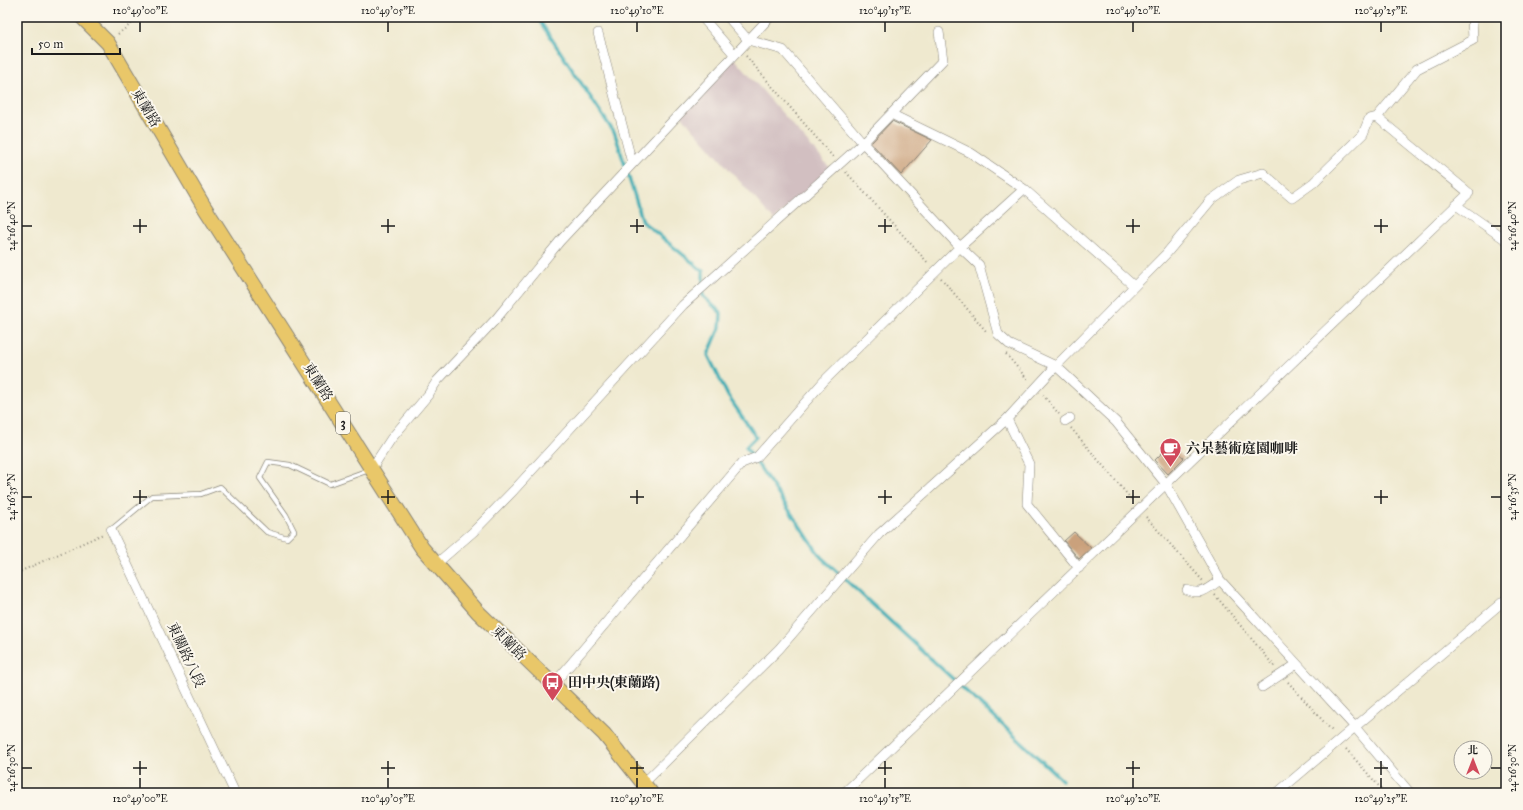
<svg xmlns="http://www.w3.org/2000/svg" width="1523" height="810" font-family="'IM FELL Great Primer','Noto Serif TC',serif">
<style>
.industrial{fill:#d2bfc1}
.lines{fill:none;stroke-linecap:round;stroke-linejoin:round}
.stream{stroke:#3aacb4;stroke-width:3.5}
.building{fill:#caa17b}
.lane-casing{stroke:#868276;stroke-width:6}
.street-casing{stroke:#868276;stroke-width:10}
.primary-casing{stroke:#868276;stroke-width:16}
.path{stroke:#868276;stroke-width:2;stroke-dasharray:1 3;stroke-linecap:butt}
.lane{stroke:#fff;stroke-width:4.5}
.street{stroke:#fff;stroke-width:9}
.primary{stroke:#e9c769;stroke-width:14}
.ticks{fill:none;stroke:#1c1c1c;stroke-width:1.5}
.labels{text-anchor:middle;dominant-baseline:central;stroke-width:4;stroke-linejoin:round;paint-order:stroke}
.shield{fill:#fbf7ec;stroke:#5f5e5a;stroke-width:1}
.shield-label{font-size:13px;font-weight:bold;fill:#1c1c1c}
.street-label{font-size:14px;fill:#1c1c1c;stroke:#fbf7ec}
.poi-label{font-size:14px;font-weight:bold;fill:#1c1c1c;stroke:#fbf7ec;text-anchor:start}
.neatline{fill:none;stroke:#1c1c1c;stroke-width:1.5}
.ticks-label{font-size:10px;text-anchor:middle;fill:#1c1c1c}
</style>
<rect width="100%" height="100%" fill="#fbf7ec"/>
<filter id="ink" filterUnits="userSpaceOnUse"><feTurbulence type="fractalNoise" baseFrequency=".025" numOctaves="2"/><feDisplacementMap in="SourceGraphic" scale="8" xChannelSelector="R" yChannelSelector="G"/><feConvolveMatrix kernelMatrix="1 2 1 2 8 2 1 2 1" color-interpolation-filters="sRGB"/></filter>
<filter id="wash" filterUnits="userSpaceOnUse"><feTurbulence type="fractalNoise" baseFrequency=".012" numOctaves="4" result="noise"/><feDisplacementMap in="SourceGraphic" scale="16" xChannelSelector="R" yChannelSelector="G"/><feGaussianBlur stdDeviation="0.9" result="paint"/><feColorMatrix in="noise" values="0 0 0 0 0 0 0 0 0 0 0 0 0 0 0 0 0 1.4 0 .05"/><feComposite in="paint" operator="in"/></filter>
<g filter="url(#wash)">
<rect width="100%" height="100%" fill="#efe9cf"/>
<!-- industrial -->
<path class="industrial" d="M734,58L831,169L774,220L680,114Z"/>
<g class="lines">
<!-- stream -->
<path class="stream" d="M537,17L615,134L643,222L703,271V296L721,313L720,327L708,355L728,396L756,437L746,447L821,557L1062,780"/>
</g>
<g id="blocks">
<!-- building -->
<path class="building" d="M892,121L932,140L901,175L871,143Z
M1170,445L1184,458L1168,474L1155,460Z
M1074,532L1091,548L1079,559L1064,541Z"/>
</g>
</g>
<g filter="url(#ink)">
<use href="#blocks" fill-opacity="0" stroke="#868276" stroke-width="1"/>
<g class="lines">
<defs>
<path id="lane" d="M111,530L152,496L201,494L220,487L267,532L287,538L294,531L286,515L260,478L268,462L290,465L330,484L369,470"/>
<path id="street" d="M702,17L734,54
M728,17L748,40L783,50L863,143L960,247L979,265L998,334L1009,344L1056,366L1116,422L1166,484L1220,580L1354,726L1410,793
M598,33L632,163
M891,114L971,153L1024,189L1134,286
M1456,205L1506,240
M1007,419L1029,464L1027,504L1079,568
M1065,421L1070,418
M372,468L391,439L428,395L437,381L496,319L560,241L770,17
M111,530L235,793
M436,564L473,532L514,490L683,305L863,143L943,60L939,32
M1187,590C1201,596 1209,588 1220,580
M552,686L742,463L757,457L824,381L960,247L1024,189
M1262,687L1297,664
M644,783L779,649L879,534L1007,419L1056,366L1166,254L1211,200L1239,180L1263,173L1292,198L1313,183L1363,134L1369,119L1377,117L1417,69L1473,40L1472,17
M844,793L1469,193C1438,167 1407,143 1377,117
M1277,793L1506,599"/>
<path id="primary" d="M82,17L108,43L203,205L422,548L478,612L604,734L651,793"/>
</defs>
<!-- lane casing -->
<use href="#lane" class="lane-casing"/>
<!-- street casing -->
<use href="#street" class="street-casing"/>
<!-- primary casing -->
<use href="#primary" class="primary-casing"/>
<!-- path -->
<path class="path" d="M118,34L140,17
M746,56L833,157
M846,172L929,264
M941,278L986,331
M1006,354L1028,380
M1043,395L1059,414
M1071,428L1133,501
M1146,517L1203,581
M17,573L103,534
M1215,595L1275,667
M1288,682L1333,732
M1346,749L1385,793"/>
<!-- lane -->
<use href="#lane" class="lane"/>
<!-- street -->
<use href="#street" class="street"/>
<!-- primary -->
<use href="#primary" class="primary"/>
</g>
</g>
<!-- ticks -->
<path class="ticks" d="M140,22V32M388,22V32M637,22V32M885,22V32M1133,22V32M1381,22V32M140,219V233M388,219V233M637,219V233M885,219V233M1133,219V233M1381,219V233M22,226H32M133,226H147M381,226H395M630,226H644M878,226H892M1126,226H1140M1374,226H1388M1491,226H1501M140,490V504M388,490V504M637,490V504M885,490V504M1133,490V504M1381,490V504M22,497H32M133,497H147M381,497H395M630,497H644M878,497H892M1126,497H1140M1374,497H1388M1491,497H1501M140,761V775M388,761V775M637,761V775M885,761V775M1133,761V775M1381,761V775M22,768H32M133,768H147M381,768H395M630,768H644M878,768H892M1126,768H1140M1374,768H1388M1491,768H1501M140,778V788M388,778V788M637,778V788M885,778V788M1133,778V788M1381,778V788"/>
<!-- icons -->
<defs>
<symbol id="cafe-pin" viewBox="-11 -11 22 30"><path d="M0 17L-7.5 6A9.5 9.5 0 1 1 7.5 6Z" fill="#d1495b" stroke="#fbf7ec"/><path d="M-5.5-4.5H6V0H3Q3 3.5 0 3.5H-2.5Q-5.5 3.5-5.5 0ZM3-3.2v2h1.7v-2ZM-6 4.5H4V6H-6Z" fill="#fff"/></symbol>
<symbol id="bus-pin" viewBox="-11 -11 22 30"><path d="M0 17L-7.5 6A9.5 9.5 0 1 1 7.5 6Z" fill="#d1495b" stroke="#fbf7ec"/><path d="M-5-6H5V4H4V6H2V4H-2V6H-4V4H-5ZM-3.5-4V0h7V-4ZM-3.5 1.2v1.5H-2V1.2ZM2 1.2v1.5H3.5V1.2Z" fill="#fff"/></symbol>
</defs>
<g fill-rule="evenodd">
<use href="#cafe-pin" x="1158" y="436" width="25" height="34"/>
<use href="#bus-pin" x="540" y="670" width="25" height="34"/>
</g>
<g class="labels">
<!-- shield labels -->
<rect class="shield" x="336" y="412" width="14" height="22" rx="3"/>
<g class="shield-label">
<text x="343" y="423">3</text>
</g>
<!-- street labels -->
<g class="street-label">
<text transform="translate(146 108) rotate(59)">東蘭路</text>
<text transform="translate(318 382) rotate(58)">東蘭路</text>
<text transform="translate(509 643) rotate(45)">東蘭路</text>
<text transform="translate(186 655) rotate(65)">東關路八段</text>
</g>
<!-- poi labels -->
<g class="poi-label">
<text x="1186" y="448">六呆藝術庭園咖啡</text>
<text x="568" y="682">田中央(東蘭路)</text>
</g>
</g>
<!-- margin -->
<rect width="1523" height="810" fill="none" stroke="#fbf7ec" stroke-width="44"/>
<!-- north arrow -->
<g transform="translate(1473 760)"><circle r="19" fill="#fbf7ec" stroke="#a29f99"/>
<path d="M0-3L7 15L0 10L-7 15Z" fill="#d1495b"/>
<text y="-6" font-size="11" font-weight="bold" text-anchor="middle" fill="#1c1c1c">北</text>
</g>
<!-- scale -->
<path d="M32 48v6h88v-6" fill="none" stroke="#1c1c1c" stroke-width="2"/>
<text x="38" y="48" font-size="12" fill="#1c1c1c" stroke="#fbf7ec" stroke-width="3" paint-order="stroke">50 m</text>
<rect x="22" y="22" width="1479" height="766" class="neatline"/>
<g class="ticks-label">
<text x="140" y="14">120°49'00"E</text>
<text x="388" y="14">120°49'05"E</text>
<text x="637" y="14">120°49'10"E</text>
<text x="885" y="14">120°49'15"E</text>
<text x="1133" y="14">120°49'20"E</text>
<text x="1381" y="14">120°49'25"E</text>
<text transform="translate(11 226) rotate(-90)" y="4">24°16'40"N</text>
<text transform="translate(1512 226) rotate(-90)" y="4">24°16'40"N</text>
<text transform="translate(11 497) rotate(-90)" y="4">24°16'35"N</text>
<text transform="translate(1512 497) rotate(-90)" y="4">24°16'35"N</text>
<text transform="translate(11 768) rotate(-90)" y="4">24°16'30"N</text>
<text transform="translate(1512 768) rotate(-90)" y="4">24°16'30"N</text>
<text x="140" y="802">120°49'00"E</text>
<text x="388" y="802">120°49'05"E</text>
<text x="637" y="802">120°49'10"E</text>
<text x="885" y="802">120°49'15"E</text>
<text x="1133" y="802">120°49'20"E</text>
<text x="1381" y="802">120°49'25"E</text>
</g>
</svg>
